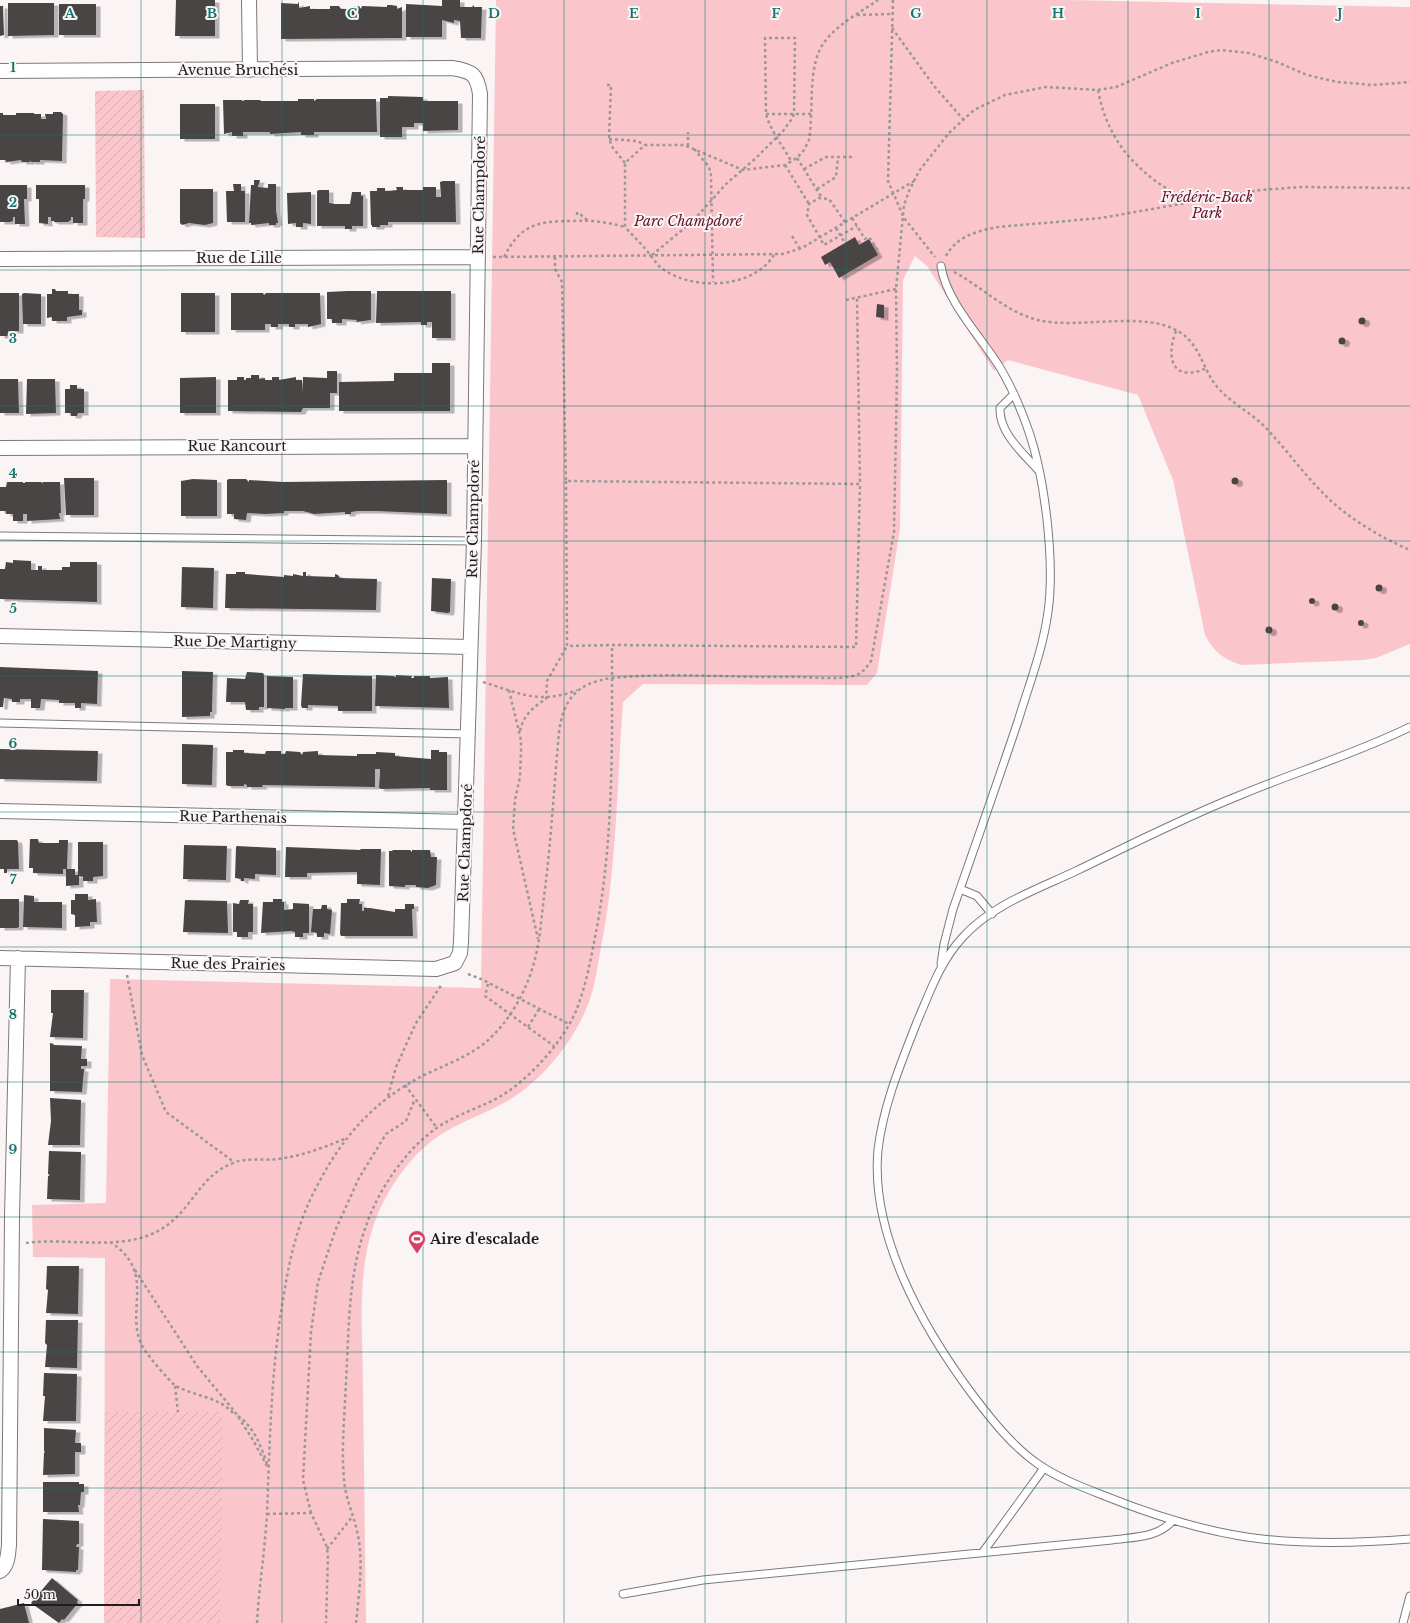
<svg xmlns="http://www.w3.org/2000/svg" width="1410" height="1623" font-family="'Libre Baskerville',serif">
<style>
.park{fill:#fac6cc}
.garden{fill:url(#garden-furrows)}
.building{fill:#494445;filter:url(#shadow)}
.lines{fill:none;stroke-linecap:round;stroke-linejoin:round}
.lane-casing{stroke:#7e7979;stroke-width:9}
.street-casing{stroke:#7e7979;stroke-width:16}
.path{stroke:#9c9798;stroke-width:2.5;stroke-dasharray:3 3;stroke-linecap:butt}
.lane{stroke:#fff;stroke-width:7}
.street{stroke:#fff;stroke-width:14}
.grid{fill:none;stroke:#0f766e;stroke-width:1;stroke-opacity:0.55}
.labels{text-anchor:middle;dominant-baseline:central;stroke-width:4;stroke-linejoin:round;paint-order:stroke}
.street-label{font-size:14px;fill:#1f1d1d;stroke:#faf4f5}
.park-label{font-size:14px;font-style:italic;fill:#66122a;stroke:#faf4f5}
.poi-label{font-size:14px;font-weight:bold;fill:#1f1d1d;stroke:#faf4f5;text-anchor:start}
.grid-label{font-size:13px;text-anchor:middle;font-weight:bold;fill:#0f766e;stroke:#faf4f5;stroke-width:4;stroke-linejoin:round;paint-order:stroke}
</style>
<defs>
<pattern id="garden-furrows" width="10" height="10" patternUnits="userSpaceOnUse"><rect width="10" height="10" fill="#fac6cc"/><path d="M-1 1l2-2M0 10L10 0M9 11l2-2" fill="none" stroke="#d6aaaf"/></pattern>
<filter id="shadow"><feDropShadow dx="4.5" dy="2.5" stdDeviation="0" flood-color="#0004"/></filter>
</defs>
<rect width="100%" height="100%" fill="#faf4f5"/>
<!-- park -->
<path class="park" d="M496,0H1067L1410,7V644L1376,658L1363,660L1242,665C1224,660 1213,651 1205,635L1173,480L1138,395L1008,360L994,371L927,266L915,256L903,280L900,529L877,673L867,685L643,684L623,702C617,782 617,863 602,942C598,962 596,983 589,1002C577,1034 553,1067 526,1088C504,1106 479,1114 454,1127C417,1145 388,1185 374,1224C356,1275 363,1334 363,1387C364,1466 365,1544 366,1623H104L105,1258L33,1257L32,1205L106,1203L110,979L481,988Z"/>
<!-- garden -->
<path class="garden" d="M144,90L145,238L96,237L95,91Z
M105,1412H223L220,1623H104Z"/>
<!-- building -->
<path class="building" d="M176,0H215V36H175Z
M442,0H460V7H472L474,5V7H482L481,38H461L460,21L454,20V23L442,20V37H406V4L442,6Z
M298,2L299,3V8L310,6V9H330V6H339L341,9H353L354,6H359L361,9L362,6L387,7V5H391L397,6V9L402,7V38L281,39V3L298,4Z
M8,3H54V35L8,36Z
M59,4H96V35H59Z
M0,6H3L4,35L0,36Z
M388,96L423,97V101H458V130L423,131V123H414V127H402V137H380V98H388Z
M298,99H314V101L317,99H376L377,132H314V135H301V132L270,134V132H243V136H232V132L224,134L223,100H242V101L245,100H260L261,101H298Z
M180,104H215V139H180Z
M53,112H61L63,114L62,161L40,160V162H31L30,160V162H22L21,160L6,162V160H0V113H3V115H16V113H25V114V113H34V114H41V119H46L45,114H53Z
M254,180H260L258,187L268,188V184H276V210L278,223H276V225H269V223L251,225V223H249L251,185H254Z
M443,181H455L456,222H388V225H380V227H372V225H371L370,191H377V188H385V191H388L397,190L396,187H403V190H423V187H436V197H441L440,182Z
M233,184H241V191H245V222H227L226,191H234Z
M0,185H27V199H24L25,224H15V217H13V221L10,222H0Z
M36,185H85V199H83V223H73V217H71V220L68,222H54V221H51V217H48V224L39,223V199H36Z
M180,189H213V223L205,225L189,223L182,225L180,223Z
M319,190H329V203L335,204H350L352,192H361V196H363V226H352V229H345V226H317V191Z
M311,192V224L303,223V227H296V223L288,224L287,193Z
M855,237L859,245L869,239L878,255L839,278L830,262L825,265L821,257Z
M52,289H55L56,291H68V294H79V310H82V315L67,317V321H52V317L47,318V294H52Z
M348,291H371V320L356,322L357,320L342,319V323H332V319H327V292Z
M377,291H451V338H432V322H427V325H421V322L376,323Z
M0,293H19V331H8V336H0Z
M24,293L41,294V324H23L22,294Z
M181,293H215V332H181Z
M231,293H263L264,295L266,293H320L321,324L308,327V324H295V327H289V324H278V327H271V324H265V330H231Z
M877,304L884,305V318L876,317Z
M1358.5 321a3.5 3.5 0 1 1 7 0a3.5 3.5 0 1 1-7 0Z
M1338.5 341a3.5 3.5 0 1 1 7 0a3.5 3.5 0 1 1-7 0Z
M432,363H450V411H339V382L394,381V373H432Z
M327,371H337V393H330V408H303L301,412L228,411V380H237V377H244V380H246V378H251V375H259V379L265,378V380H272V377H279V380L296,377V380H302L303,393V377L327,378Z
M216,377V413H180V378Z
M0,379H18L19,413H0Z
M27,379H55L56,413L26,414Z
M70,385H77V389H84V413H78L77,416H71V413H65V389H70Z
M1231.5 481a3.5 3.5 0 1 1 7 0a3.5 3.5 0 1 1-7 0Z
M64,478H94V515H66Z
M193,479L217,480V516H181V481Z
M229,479H246L249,482V480L283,482L447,480V514L376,511H358L351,512V514H345V512L314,514L303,511H284V513L265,514L247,513L246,520L234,519V514H227V480Z
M7,482H23V483H25V482H41L43,483V482H60L61,513H59L60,519L27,521V514H23V521H13V514H6V511H0V487H6Z
M13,560L31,561V570H38V566H42V570H62V567H70V562H97V602L0,599V569H5L6,562L13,563Z
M182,567L214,568L213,608L181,607Z
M236,572H245V574L284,577V575L293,576V574L303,576V572H306V576L335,577V574L338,575L340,578L377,579L376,610L225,608L226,574H236Z
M432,578L451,579L450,612L448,613L431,611Z
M1375.5 588a3.5 3.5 0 1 1 7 0a3.5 3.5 0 1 1-7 0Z
M1309 601a3 3 0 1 1 6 0a3 3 0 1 1-6 0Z
M1331.5 607a3.5 3.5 0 1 1 7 0a3.5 3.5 0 1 1-7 0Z
M1358 623a3 3 0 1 1 6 0a3 3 0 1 1-6 0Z
M1265.5 630a3.5 3.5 0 1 1 7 0a3.5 3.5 0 1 1-7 0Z
M0,667L98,671L97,704L81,703V708H75V703H59V700L41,699L40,708H31V699H20V702H12V699L4,698L3,707H0Z
M182,671L213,672L212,712H210V716L182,717Z
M247,672L263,673L264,675V707H259V710H246L245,702H226L227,678L245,679Z
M303,674L372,676V711H338V706L308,705V708H302L301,705Z
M376,675L393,676L396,677V675L412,676L411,678H414V676H430V678L448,677L449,708L375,706Z
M267,676L293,677V708H285V709L267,708Z
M182,744L213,745L212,785L182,784Z
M0,749L98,751L97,781L0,779Z
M233,750H244V753L265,754L266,751H281V754H285L286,751L300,752L302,755L303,752L318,751V755L357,756V754H376V752L395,753V756L431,759V750H439V752H447V790H430V788L381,789L379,788L380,769H375V787L262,785L263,787H247V785L244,784V786H228L226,785V752H233Z
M30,839H38L39,843H59V840H68L67,869H75V875H78V842H103V876L93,877V881H83V876L82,877L79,876V885L66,886V869H63V874L33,873V868H29Z
M0,840H17L18,842L19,869H7V873H4V869H0Z
M184,845L227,846L226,880L183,879Z
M237,846L276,848V875L255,874V879L244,878V881H241V879L235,878L236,847Z
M286,847L360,850L361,849H381L380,885L357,884V872L307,873V877H285Z
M393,850H410L412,852V850H430L431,857H437L436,885L428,888L416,887V885H405V887L389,886V851H392Z
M75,894H88V900L96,899L97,922H90V926L75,927V915L71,914V900H75Z
M24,895L34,896V902H62V928L23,927Z
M0,899H19V927L17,928H0Z
M273,899H282V902H284V910L293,909V903L309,904V933H303V937H295V932L291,931L261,933L263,902H273Z
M347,899H360L359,904H362V911H364V908H370L395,912V909H405V904H414V909H412L413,936H341L340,934L341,903H347Z
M185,900L227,901L228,933L183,932Z
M240,900H249L248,904H253V932H248V937H237V932H233V903L239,904Z
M322,905H327V909L332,910L330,934L324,933V937H317V933L311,932L313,909H321Z
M51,990H84L83,1038L50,1037L53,1013H51Z
M50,1043L54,1044L53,1045L82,1046L81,1059H87V1066H81V1069H84L82,1092L50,1091Z
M50,1098L81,1100L80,1145H48L51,1121Z
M49,1151L81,1152L80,1200L47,1199L48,1176L50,1175L48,1174Z
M47,1266H79L78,1314L46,1313L48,1290L46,1289Z
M46,1320H78L77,1368L45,1367L47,1345L45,1343Z
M44,1373L77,1374L76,1421H43L45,1396H43Z
M44,1428L76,1430L75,1443H81V1452H75V1474L43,1475L44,1453L45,1452L44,1451Z
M43,1482H79V1484H84V1492H81L80,1505H78L79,1512H43Z
M43,1519L79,1521V1544H77L76,1547H79L78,1570H76V1572L42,1570Z
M52,1578L78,1600L77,1602L78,1603L64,1620L62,1619L59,1623L31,1603Z
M24,1603L29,1623H0V1609Z"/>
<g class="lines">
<defs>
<path id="lane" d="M1014,394L1000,408C999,433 1023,453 1038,470
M0,536L474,541
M0,723L468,734
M1410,727C1355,754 1295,772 1238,796C1183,818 1130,845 1076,871C1038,889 991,905 962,938C940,962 930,992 917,1022C901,1063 883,1106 878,1150C870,1235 923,1328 972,1394C991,1419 1012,1446 1038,1464C1058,1478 1082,1487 1105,1496C1155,1516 1208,1533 1262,1539C1310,1544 1361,1543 1410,1539
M960,889L977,896L992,914
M941,964L944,944L953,909C975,846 997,784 1018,721C1029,685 1043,649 1048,612C1055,562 1045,479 1029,432C1021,409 1012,387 999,366C980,336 946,301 941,266
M983,1552L1044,1468
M623,1594L703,1580L1112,1540C1133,1537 1159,1538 1173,1520
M1403,1623L1410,1596"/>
<path id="street" d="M249,0L250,70
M0,71L452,68C472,71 477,74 480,94L474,541L461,942L460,953L455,963L436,969L0,958
M0,259L478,257
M0,448L474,446
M0,636L470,647
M0,811L466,822
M0,1571C8,1566 8,1554 9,1545L12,1217L18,958"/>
</defs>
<!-- lane casing -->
<use href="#lane" class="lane-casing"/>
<!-- street casing -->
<use href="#street" class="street-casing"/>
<!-- path -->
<path class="path" d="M893,0L888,181L904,218L935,257
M857,15L892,14
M892,28L934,86L963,119
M607,85H611L609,139L613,148L625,163
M1098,90C1108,145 1141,176 1188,201
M766,114H812
M609,139L637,141L645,145
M688,146V132
M694,149L709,167L711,175L713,282
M797,158L822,198
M785,165L809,204
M804,169L826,157H855
M817,189L836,177L838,157
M577,212V215H581L587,220
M852,218L865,239L869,237L879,252
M845,222L829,199L819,198L809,204L807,215L824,245L857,226
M836,228L845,243
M792,236L800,249
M652,255L692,222L726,184L756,158L783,131L791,120L794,114L795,38H765L766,114C770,130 783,146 791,161
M774,255C752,290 690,291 660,267C656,263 654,259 650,255C643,245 634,237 625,227V163L645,145H684L743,170L785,165L797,158L804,150L809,140C814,112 807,68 823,44C836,25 859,13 878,0
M946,256C957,236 977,231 998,227L1101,218L1260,190L1302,187L1410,188
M493,257L783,254L802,248L914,181
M504,257C521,223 540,221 573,221C592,220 607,222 625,227
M555,257V269L562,282L566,481L860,484L857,298
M954,272C982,287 1006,312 1038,320C1079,330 1146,309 1181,333C1202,347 1203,373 1220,390C1232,403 1249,412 1262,424C1283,445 1301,471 1322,492C1343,515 1381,538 1410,550
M846,300L896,289
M1176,331C1165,359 1173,383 1207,368
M566,481L567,646L612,645
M483,682C519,693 540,705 577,690
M509,690L521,740V751L520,777L515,800L513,829L538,939
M520,731C523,716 533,707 546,699L547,681L567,646
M468,974L481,979L569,1024
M127,975L142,1055L166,1112L234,1162
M488,984L485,996L554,1046
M528,1027L539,1009
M405,1085L437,1128
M388,1096L396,1067L416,1023L442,984
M110,1242C159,1273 122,1313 144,1349C149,1357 169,1381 176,1386C194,1396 219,1397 233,1413
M26,1243C69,1237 125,1253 163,1228C191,1211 200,1175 233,1163C246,1157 264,1161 278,1159C302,1156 325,1147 347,1138
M135,1270L197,1366L235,1412L253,1440L268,1468
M175,1386L178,1412
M238,1416C254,1427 261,1446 267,1464
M311,1513L303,1480L311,1332L318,1282L335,1231L359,1178L386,1134L406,1121L415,1099
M267,1514L311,1513L326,1545L328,1554L326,1623
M327,1549L352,1517
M257,1623C259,1586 265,1550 267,1513C270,1439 271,1367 284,1294C290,1255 299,1219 318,1184C344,1135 374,1101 424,1075C445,1065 468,1057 486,1042C508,1023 525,994 533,966C540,944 541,920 544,897C551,843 554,787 559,732C564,698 577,683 612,678C673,672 734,678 795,677C814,677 835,680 853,676C862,674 866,668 871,661L894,532L897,375L896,289L904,205L909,191L919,171L949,133L974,110L1005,95L1046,87L1098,90L1116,87L1172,63L1208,52L1221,50L1249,53L1277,62L1307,75L1337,82L1372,85L1410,82
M356,1623C359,1593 364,1560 357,1531C353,1513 345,1497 344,1479C341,1446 345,1413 346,1381C349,1329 348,1275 366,1226C379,1187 412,1140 448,1121C474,1107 496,1103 519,1083C542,1064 564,1038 576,1011C586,986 591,958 596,932C614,838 612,741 612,645L856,647L860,484"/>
<!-- lane -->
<use href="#lane" class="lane"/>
<!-- street -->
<use href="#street" class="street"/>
</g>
<!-- grid -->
<path class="grid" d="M141,0V1623M282,0V1623M423,0V1623M564,0V1623M705,0V1623M846,0V1623M987,0V1623M1128,0V1623M1269,0V1623M0,135H1410M0,270H1410M0,406H1410M0,541H1410M0,676H1410M0,812H1410M0,947H1410M0,1082H1410M0,1217H1410M0,1352H1410M0,1488H1410"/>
<!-- icons -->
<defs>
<symbol id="stadium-pin" viewBox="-11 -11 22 30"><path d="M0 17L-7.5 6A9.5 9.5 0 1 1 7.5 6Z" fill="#d34367" stroke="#faf4f5"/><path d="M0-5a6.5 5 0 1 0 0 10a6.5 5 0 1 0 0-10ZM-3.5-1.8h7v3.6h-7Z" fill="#fff"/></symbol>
</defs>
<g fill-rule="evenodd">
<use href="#stadium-pin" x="407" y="1229" width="20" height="27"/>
</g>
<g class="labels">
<!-- street labels -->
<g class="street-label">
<text x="238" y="70">Avenue Bruchési</text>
<text transform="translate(479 195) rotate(-89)">Rue Champdoré</text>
<text x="239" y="258">Rue de Lille</text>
<text x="237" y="446">Rue Rancourt</text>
<text transform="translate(473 519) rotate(-89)">Rue Champdoré</text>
<text transform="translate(235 642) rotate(1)">Rue De Martigny</text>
<text transform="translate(233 817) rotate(1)">Rue Parthenais</text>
<text transform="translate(465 843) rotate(-88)">Rue Champdoré</text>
<text transform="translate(228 964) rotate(1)">Rue des Prairies</text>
</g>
<!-- park labels -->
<g class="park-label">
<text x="1207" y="197">Frédéric-Back<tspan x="1207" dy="16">Park</tspan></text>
<text x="688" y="221">Parc Champdoré</text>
</g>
<!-- poi labels -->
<g class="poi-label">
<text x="430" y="1239">Aire d'escalade</text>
</g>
</g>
<g class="grid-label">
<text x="70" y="18">A</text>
<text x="212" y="18">B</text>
<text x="352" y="18">C</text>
<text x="494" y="18">D</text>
<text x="634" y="18">E</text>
<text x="776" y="18">F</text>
<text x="916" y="18">G</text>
<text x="1058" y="18">H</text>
<text x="1198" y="18">I</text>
<text x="1340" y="18">J</text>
<text x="13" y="72">1</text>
<text x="13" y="207">2</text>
<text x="13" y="343">3</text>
<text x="13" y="478">4</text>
<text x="13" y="613">5</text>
<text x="13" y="748">6</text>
<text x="13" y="884">7</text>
<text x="13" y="1019">8</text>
<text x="13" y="1154">9</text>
</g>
<!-- scale -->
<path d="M18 1599v6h121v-6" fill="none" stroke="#1f1d1d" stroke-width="2"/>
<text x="24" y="1599" font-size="12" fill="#1f1d1d" stroke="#faf4f5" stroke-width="3" paint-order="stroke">50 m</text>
</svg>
